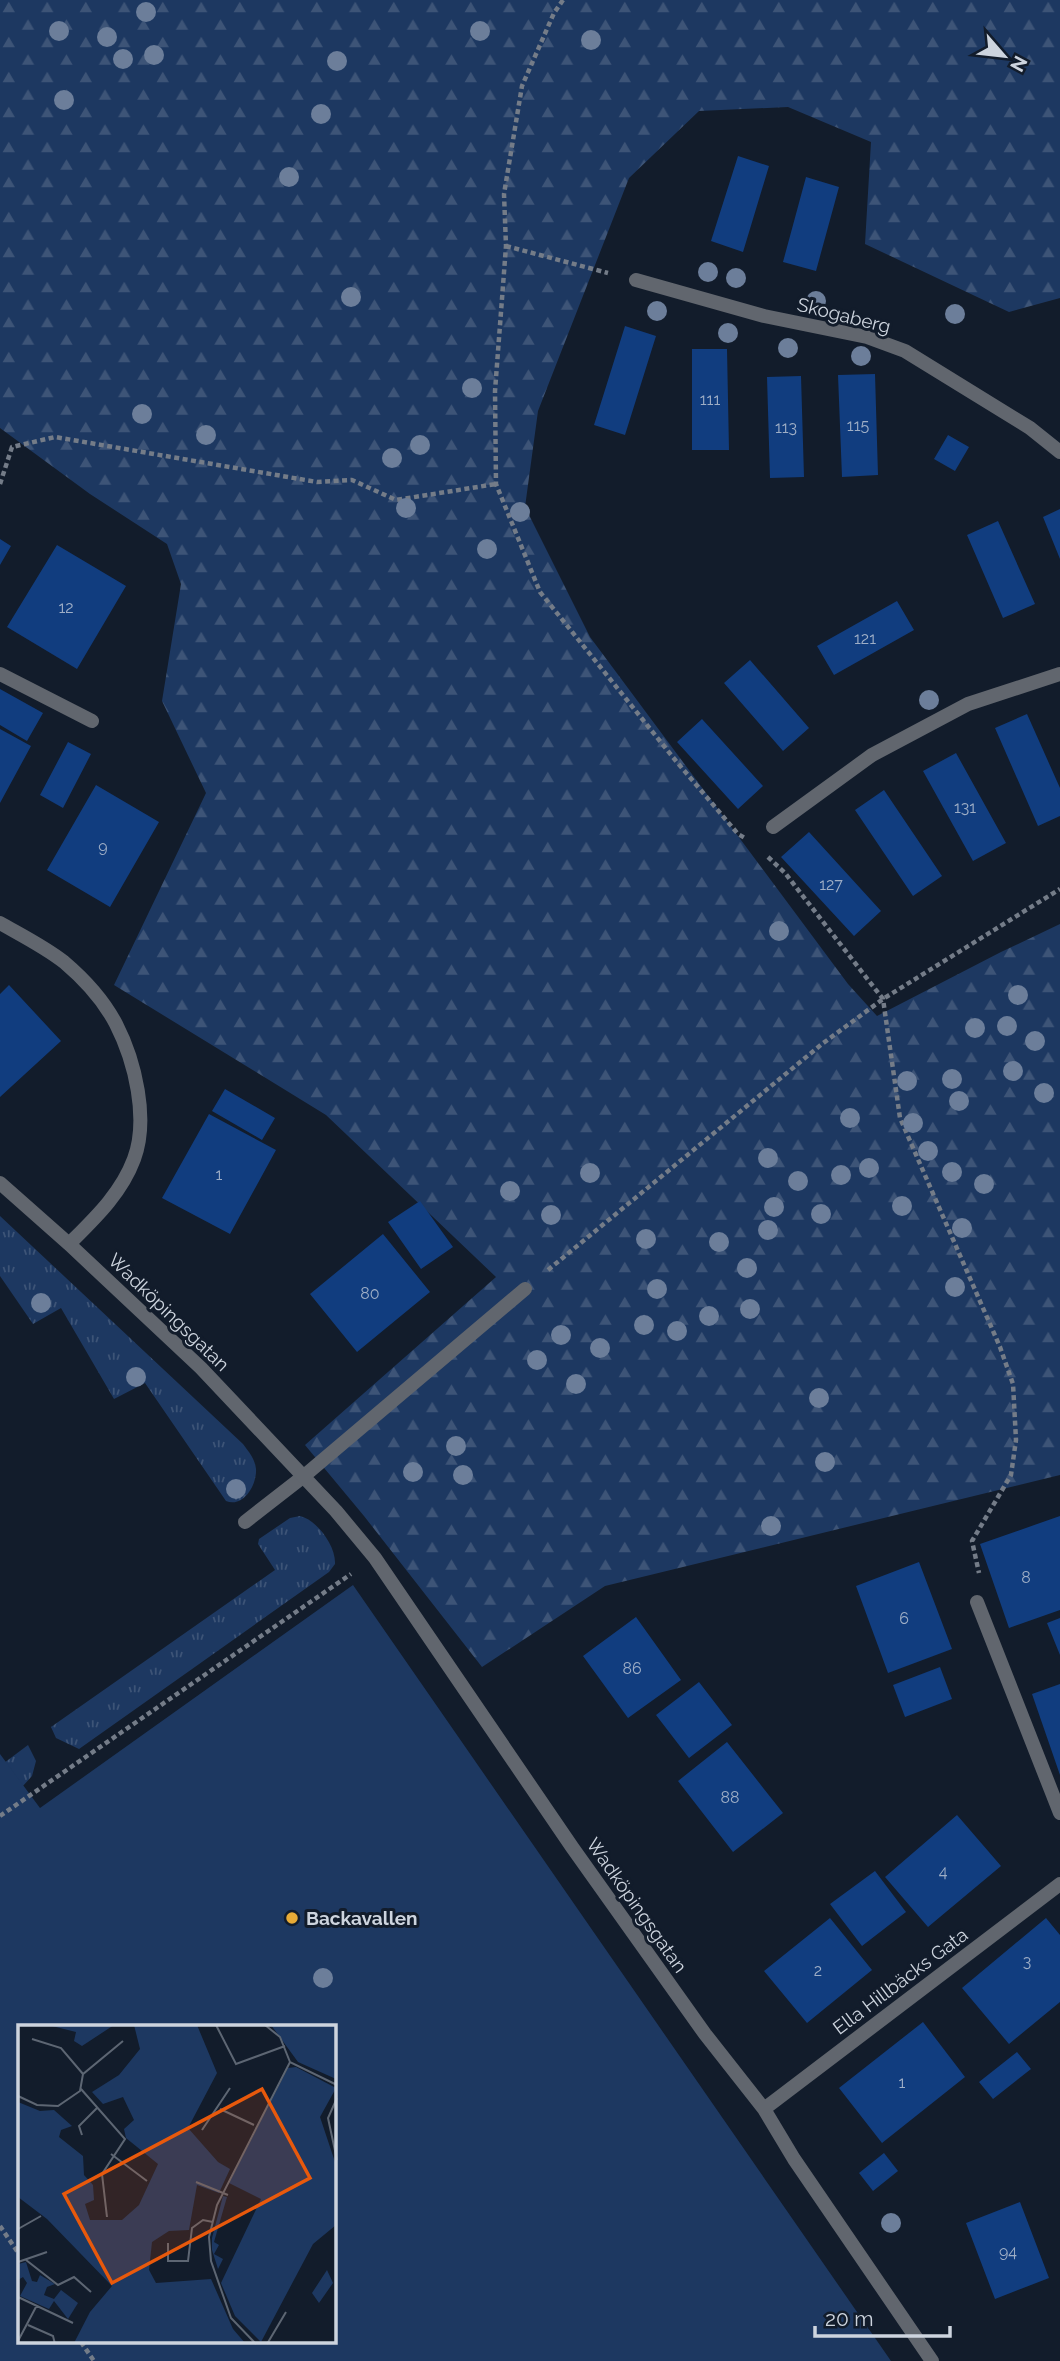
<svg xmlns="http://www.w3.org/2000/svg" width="1060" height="2361" font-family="Raleway,sans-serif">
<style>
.grass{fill:url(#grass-tufts)}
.forest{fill:url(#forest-firs)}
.pitch{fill:#1d3861;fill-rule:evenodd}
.building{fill:#113d7f}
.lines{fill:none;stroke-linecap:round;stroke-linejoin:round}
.path{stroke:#747c88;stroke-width:4.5;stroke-dasharray:5 3.5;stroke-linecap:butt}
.service{stroke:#61666e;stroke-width:14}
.minor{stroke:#61666e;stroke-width:14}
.tree{fill:#6c7e9a}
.poi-dot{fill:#e8ab37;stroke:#121c2b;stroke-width:2.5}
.labels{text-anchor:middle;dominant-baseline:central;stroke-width:6;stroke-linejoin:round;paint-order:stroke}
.number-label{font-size:16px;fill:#9eaec6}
.street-label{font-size:19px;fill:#cdd4de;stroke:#121c2b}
.poi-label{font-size:19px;font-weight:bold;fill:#cdd4de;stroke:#121c2b;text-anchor:start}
.inset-road{fill:none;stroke:#5d6673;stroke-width:2}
.view{fill:#e8590c;fill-opacity:0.15;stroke:#e8590c;stroke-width:3.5}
.inset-edge{fill:none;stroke:#cdd4de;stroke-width:3.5}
</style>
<defs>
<pattern id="grass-tufts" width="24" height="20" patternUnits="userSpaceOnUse" patternTransform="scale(1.75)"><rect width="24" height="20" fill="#1d3861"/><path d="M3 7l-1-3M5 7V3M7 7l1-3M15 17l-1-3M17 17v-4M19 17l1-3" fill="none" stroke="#3d5477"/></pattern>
<pattern id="forest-firs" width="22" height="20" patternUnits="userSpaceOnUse" patternTransform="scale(1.75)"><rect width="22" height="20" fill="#1d3861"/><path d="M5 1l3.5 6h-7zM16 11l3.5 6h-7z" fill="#3d5477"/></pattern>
</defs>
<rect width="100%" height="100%" fill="#121c2b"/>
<!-- grass -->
<path class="grass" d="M0,1216L243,1444C249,1452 255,1459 256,1469C257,1484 244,1508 226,1501L145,1383L114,1399L61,1308L33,1324L0,1276Z
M300,1516C317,1520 336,1546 335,1564L329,1572L79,1749L56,1738L51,1727L275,1570L258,1544L259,1539L290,1518Z
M28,1745L36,1761L32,1776L22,1787L0,1766Z"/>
<!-- forest -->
<path class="forest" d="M0,0H1060V298L1009,312L865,244L871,142L788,107L699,111L629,178L538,411L525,507L590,637L848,984L877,1016L1001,952L1060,924V1475L605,1586L482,1667L364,1516L305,1445L496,1277L326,1115L114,985L206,793L162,701L181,584L167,544L90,494L0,428Z"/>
<!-- pitch -->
<path class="pitch" d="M353,1585L891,2361H0V1754L40,1808ZM19,2027H334V2342H19Z"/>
<!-- building -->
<path class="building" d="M738,156L769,166L743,252L711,241Z
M806,177L839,187L816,271L783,262Z
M625,326L656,336L625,435L594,425Z
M692,349H727L729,450H692Z
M875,374L878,475L842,477L838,375Z
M801,376L804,477L770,478L767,377Z
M948,435L969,447L955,471L934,459Z
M1060,509V559L1043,517Z
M998,521L1035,604L1003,618L967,535Z
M0,539L11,546L0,565Z
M57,545L126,586L77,669L7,627Z
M897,601L914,630L834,675L817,646Z
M750,660L809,728L783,751L724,683Z
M0,689L43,713L27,741L0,725Z
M1027,714L1060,788V816L1038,826L995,728Z
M702,719L763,786L738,809L677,742Z
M0,729L31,746L0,803Z
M68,742L91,754L63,808L40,795Z
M956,753L1006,843L973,861L923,771Z
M96,785L159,822L110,907L47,870Z
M884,790L942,876L913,896L855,810Z
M809,832L881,911L854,936L781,857Z
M9,985L61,1041L0,1097V994Z
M225,1089L275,1118L262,1140L212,1111Z
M209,1114L276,1150L230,1234L162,1198Z
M420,1201L453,1247L421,1269L388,1222Z
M383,1234L430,1292L357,1352L310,1294Z
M1060,1516V1610L1009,1628L980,1544Z
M919,1562L952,1649L888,1673L856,1586Z
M636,1617L681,1680L628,1718L583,1656Z
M1060,1618V1655L1047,1623Z
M940,1667L952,1699L905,1717L893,1685Z
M699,1682L732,1725L689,1758L656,1715Z
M1060,1684V1775L1032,1694Z
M727,1742L783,1813L733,1852L678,1781Z
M957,1815L1001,1866L928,1927L885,1877Z
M875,1871L906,1912L862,1946L830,1904Z
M830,1918L872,1970L807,2023L764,1971Z
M1046,1918L1060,1935V2002L1009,2044L962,1988Z
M923,2022L965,2077L882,2143L839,2088Z
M1017,2052L1031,2069L993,2099L979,2082Z
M884,2153L898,2171L873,2191L859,2173Z
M1020,2202L1049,2278L995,2299L966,2223Z"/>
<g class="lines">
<!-- path -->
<path class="path" d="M563,0L554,13L522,86L504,194L506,246L495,391L496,484L540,592L676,761L738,834L745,838
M506,246L608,273
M0,484L12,447L55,437L317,482L352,480L396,500L496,484
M768,857L785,873L883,999L900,1118L1000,1347L1013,1384L1016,1440L1011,1475L972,1541L979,1573
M548,1270L822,1044L883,999L1060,889
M0,1816L351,1574
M0,2226L19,2254
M81,2342L94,2361"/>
<!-- service -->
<path class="service" d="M245,1522L304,1476"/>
<!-- minor -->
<path class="minor" d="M636,280L764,316L867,337L905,351L1030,428L1060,452
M0,674L92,721
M773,827L872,755L968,704L1060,674
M0,923C21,935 45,947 64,962C84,979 104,1001 116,1024C135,1061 149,1119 134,1159C121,1194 94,1219 69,1244
M0,1183L69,1244L201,1368L336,1511L375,1558L572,1847L705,2034L764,2109L794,2159L932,2361
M304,1476L525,1289
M977,1602L1060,1813
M764,2109L1060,1884"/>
</g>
<!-- trees -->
<g class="tree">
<circle cx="146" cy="12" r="10"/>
<circle cx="59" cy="31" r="10"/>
<circle cx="480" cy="31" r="10"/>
<circle cx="107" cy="37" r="10"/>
<circle cx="591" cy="40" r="10"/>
<circle cx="154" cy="55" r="10"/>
<circle cx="123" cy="59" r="10"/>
<circle cx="337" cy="61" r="10"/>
<circle cx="64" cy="100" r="10"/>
<circle cx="321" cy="114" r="10"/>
<circle cx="289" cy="177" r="10"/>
<circle cx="708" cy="272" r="10"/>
<circle cx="736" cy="278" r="10"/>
<circle cx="351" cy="297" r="10"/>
<circle cx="816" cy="301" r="10"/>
<circle cx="657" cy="311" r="10"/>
<circle cx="955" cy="314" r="10"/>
<circle cx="728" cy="333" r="10"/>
<circle cx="788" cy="348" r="10"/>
<circle cx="861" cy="356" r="10"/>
<circle cx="472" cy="388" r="10"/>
<circle cx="142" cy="414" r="10"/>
<circle cx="206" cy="435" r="10"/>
<circle cx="420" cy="445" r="10"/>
<circle cx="392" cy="458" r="10"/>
<circle cx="406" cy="508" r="10"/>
<circle cx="520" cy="512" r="10"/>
<circle cx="487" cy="549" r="10"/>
<circle cx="929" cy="700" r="10"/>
<circle cx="779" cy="931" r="10"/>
<circle cx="1018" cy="995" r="10"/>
<circle cx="1007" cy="1026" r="10"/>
<circle cx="975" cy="1028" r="10"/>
<circle cx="1035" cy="1041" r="10"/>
<circle cx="1013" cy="1071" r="10"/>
<circle cx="952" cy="1079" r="10"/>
<circle cx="907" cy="1081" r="10"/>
<circle cx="1044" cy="1093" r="10"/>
<circle cx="959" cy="1101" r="10"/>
<circle cx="850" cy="1118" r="10"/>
<circle cx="913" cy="1123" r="10"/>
<circle cx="928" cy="1151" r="10"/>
<circle cx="768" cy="1158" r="10"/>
<circle cx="869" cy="1168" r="10"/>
<circle cx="952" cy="1172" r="10"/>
<circle cx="590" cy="1173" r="10"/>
<circle cx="841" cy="1175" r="10"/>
<circle cx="798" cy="1181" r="10"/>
<circle cx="984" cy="1184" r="10"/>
<circle cx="510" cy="1191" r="10"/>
<circle cx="902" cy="1206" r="10"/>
<circle cx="774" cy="1207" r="10"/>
<circle cx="821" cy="1214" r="10"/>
<circle cx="551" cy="1215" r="10"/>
<circle cx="962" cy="1228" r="10"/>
<circle cx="768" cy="1230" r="10"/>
<circle cx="646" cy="1239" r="10"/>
<circle cx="719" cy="1242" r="10"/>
<circle cx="747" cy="1268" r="10"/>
<circle cx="955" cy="1287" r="10"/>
<circle cx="657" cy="1289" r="10"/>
<circle cx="41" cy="1303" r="10"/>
<circle cx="750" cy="1309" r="10"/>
<circle cx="709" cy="1316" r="10"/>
<circle cx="644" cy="1325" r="10"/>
<circle cx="677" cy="1331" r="10"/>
<circle cx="561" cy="1335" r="10"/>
<circle cx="600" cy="1348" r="10"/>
<circle cx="537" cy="1360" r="10"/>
<circle cx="136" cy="1377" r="10"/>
<circle cx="576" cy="1384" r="10"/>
<circle cx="819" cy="1398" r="10"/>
<circle cx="456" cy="1446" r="10"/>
<circle cx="825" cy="1462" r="10"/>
<circle cx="413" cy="1472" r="10"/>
<circle cx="463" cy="1475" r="10"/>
<circle cx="236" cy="1489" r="10"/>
<circle cx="771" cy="1526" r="10"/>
<circle cx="323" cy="1978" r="10"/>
<circle cx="891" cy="2223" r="10"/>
</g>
<!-- markers -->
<circle class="poi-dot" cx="292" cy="1918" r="7"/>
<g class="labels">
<!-- number labels -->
<g class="number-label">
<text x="710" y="399">111</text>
<text x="858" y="425">115</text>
<text x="786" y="427">113</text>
<text x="66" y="607">12</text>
<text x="865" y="638">121</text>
<text x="965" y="807">131</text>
<text x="103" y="846">9</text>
<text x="831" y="884">127</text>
<text x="219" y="1174">1</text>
<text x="370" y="1293">80</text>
<text x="1026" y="1577">8</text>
<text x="904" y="1618">6</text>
<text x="632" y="1668">86</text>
<text x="730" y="1797">88</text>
<text x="943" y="1871">4</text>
<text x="1027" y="1961">3</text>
<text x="818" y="1970">2</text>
<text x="902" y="2082">1</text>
<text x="1008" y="2251">94</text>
</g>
<!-- street labels -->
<g class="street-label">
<text transform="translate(844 315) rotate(14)">Skogaberg</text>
<text transform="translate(169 1312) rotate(44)">Wadköpingsgatan</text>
<text transform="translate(637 1905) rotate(55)">Wadköpingsgatan</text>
<text transform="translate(900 1981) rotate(-37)">Ella Hillbäcks Gata</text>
</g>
<!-- poi labels -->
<g class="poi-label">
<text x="306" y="1918">Backavallen</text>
</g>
</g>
<!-- overview -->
<g transform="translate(18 2025)">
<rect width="318" height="318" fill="#121c2b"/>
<path d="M205,171L209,172L196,217L201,220L196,229L205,234L200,244L194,225V213ZM8,237L14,256L19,257L22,250L37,259L29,262L26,270L36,274L43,265L60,278L50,294L36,276L31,284L2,271L9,258L5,252L0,255V239ZM309,245L315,258L301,278L294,268Z" fill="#1d3861"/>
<path d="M30,0H96L64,21L56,16L58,7ZM116,0H179L199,48L170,103L200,137L212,144L201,168L179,160L171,205L151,206L134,217L131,245L138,258L193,254L215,304L227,318H56L72,287L94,261L29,194L0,172V77L22,86L36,85L54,101L43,105L41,112L65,131L66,150L75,160L76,175L67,179L72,195H104L121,180L140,139L108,113L106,104L116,95L105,72L85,79L74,67L101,50L122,24ZM253,0H318V54L280,37Z" fill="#1d3861"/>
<path d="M278,42L318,63L302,92L318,140V200L295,219L243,317L217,291L203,258L243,174L211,158L270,43Z" fill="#1d3861"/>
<path class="inset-road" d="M198,0L218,39L267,21M247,0L262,12L272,37M14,14L43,23L65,49L105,16M63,64L107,114L84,149L89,192M0,71L19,80L40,81L62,66L65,49M319,73L310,93L319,135M202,84L236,100M184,105L212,63M64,110L61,101L80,82M93,129L129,156M178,157L210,170M0,204L23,191M150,218V236H170L174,203L185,195L195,197M8,235L40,260L56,252L73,267M0,237L29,227M0,272L55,298M10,300L35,311L37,319M0,316L19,280M238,319L213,293L193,236L191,212L199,180L272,37L319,60M249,319L268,287"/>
<path class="view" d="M244,64L292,153L94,258L46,169Z"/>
<rect width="318" height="318" class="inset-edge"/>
</g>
<!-- north arrow -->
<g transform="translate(1004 56) rotate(118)" stroke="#121c2b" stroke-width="5" paint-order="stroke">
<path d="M0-5L12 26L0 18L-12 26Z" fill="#cdd4de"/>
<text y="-10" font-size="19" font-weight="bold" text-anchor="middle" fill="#cdd4de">N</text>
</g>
<!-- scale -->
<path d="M815 2326v10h135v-10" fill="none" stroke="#cdd4de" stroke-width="3.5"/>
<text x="825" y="2326" font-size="21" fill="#cdd4de" stroke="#121c2b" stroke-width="5" paint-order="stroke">20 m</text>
</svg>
